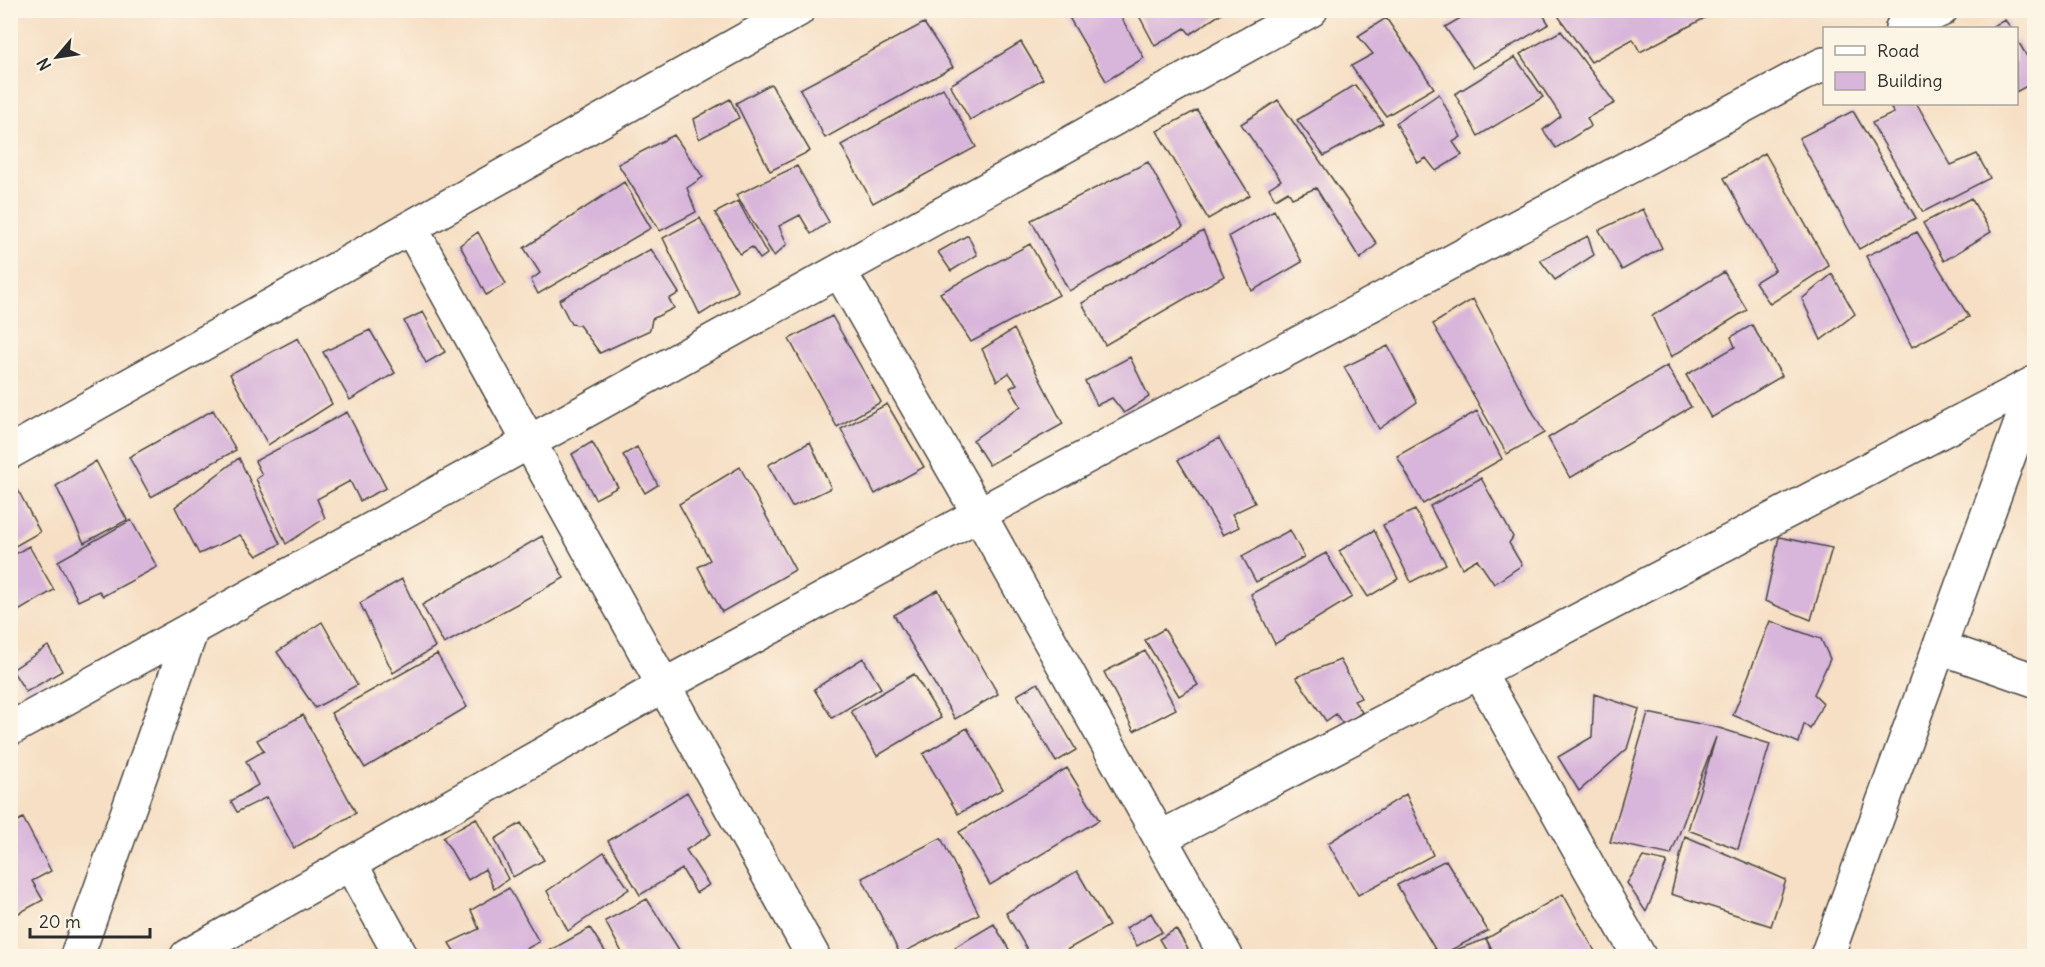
<svg xmlns="http://www.w3.org/2000/svg" width="2045" height="967" font-family="Delius,sans-serif">
<style>
.building{fill:#d8b5da}
.lines{fill:none;stroke-linecap:round;stroke-linejoin:round}
.street-casing{stroke:#494642;stroke-width:36}
.street{stroke:#fff;stroke-width:33}
</style>
<rect width="100%" height="100%" fill="#fcf5e5"/>
<filter id="ink" filterUnits="userSpaceOnUse"><feTurbulence type="fractalNoise" baseFrequency=".0167" numOctaves="2"/><feDisplacementMap in="SourceGraphic" scale="12" xChannelSelector="R" yChannelSelector="G"/><feConvolveMatrix kernelMatrix="1 2 1 2 8 2 1 2 1" color-interpolation-filters="sRGB"/></filter>
<filter id="wash" filterUnits="userSpaceOnUse"><feTurbulence type="fractalNoise" baseFrequency=".008" numOctaves="4" result="noise"/><feDisplacementMap in="SourceGraphic" scale="24" xChannelSelector="R" yChannelSelector="G"/><feGaussianBlur stdDeviation="1.35" result="paint"/><feColorMatrix in="noise" values="0 0 0 0 0 0 0 0 0 0 0 0 0 0 0 0 0 1.4 0 .05"/><feComposite in="paint" operator="in"/></filter>
<g filter="url(#wash)">
<rect width="100%" height="100%" fill="#f6dfc4"/>
<g id="blocks">
<!-- building -->
<path class="building" d="M1072,10H1117L1144,58L1106,81L1067,14Z
M1136,10H1227L1190,34L1185,28L1155,46Z
M1474,10H1540L1549,24L1473,68L1445,27Z
M1554,10H1720L1640,52L1633,39L1591,62Z
M1386,18L1434,88L1386,116L1351,66L1373,54L1358,36Z
M2005,20L2011,28H1989Z
M924,23L953,67L825,138L800,89Z
M1561,31L1615,103L1587,118L1591,126L1556,148L1543,130L1561,116L1520,54Z
M2016,38L2034,68V82L2016,92Z
M1021,42L1043,79L970,120L950,85Z
M1515,57L1543,97L1478,136L1455,94Z
M771,84L810,151L770,171L736,103Z
M1355,85L1383,123L1324,156L1297,120Z
M943,88L976,147L873,203L841,145Z
M1439,94L1461,137L1453,142L1462,155L1436,171L1426,158L1418,163L1396,123Z
M730,99L739,118L699,139L694,119Z
M1278,100L1377,244L1360,259L1316,188L1292,198L1288,191L1275,199L1269,188L1281,180L1241,124Z
M1888,104H1917L1951,165L1977,154L1990,178L1923,212L1872,123L1894,113Z
M1197,110L1250,195L1208,219L1157,131Z
M1853,111L1916,218L1859,249L1799,138Z
M674,135L703,177L687,188L696,212L660,231L618,164Z
M1765,153L1829,266L1770,304L1755,282L1775,270L1724,178Z
M1148,162L1183,227L1069,291L1031,220Z
M797,166L829,222L811,234L800,215L779,226L787,244L774,256L736,195Z
M624,182L651,228L538,294L531,280L540,273L524,248Z
M1971,198L1991,232L1944,261L1923,223Z
M738,201L767,254L760,259L752,247L740,254L715,213Z
M1643,209L1662,248L1622,270L1599,230Z
M1274,210L1302,262L1252,291L1229,236Z
M700,218L738,291L700,315L663,238Z
M1203,231L1224,276L1105,345L1082,303Z
M478,232L506,284L486,295L460,245Z
M1917,232L1969,317L1912,347L1866,256Z
M968,235L977,255L951,271L938,252Z
M1588,236L1594,255L1555,280L1540,260Z
M1030,244L1059,295L971,342L940,293Z
M651,249L679,293L669,299L674,308L652,319L650,330L600,353L579,325L571,324L559,300Z
M1724,272L1747,310L1671,357L1652,316Z
M1832,274L1855,314L1821,340L1802,299Z
M1473,299L1544,433L1507,454L1433,324Z
M423,312L445,352L426,363L404,321Z
M832,316L881,402L837,427L789,339Z
M1752,325L1782,376L1711,418L1686,375L1735,347L1731,337Z
M1014,329L1063,424L989,465L973,440L1021,406L1010,388L1017,384L1009,373L997,381L982,349Z
M370,330L395,373L350,400L323,352Z
M298,338L332,404L268,445L230,374Z
M1388,346L1417,402L1379,429L1344,367Z
M1130,357L1149,397L1124,413L1112,398L1097,405L1085,381Z
M1667,366L1691,407L1570,478L1548,438Z
M887,404L924,467L875,494L841,429Z
M213,410L236,450L151,497L129,457Z
M1477,411L1502,459L1423,504L1397,456Z
M347,412L386,488L360,501L350,481L317,499L325,518L286,544L256,479L262,475L255,461Z
M1219,438L1255,503L1232,514L1239,527L1223,535L1178,460Z
M592,442L618,487L595,499L572,454Z
M810,442L831,488L792,507L768,465Z
M637,447L658,485L645,493L623,455Z
M239,458L280,544L257,556L240,535L199,554L175,507Z
M96,461L127,520L84,543L56,486Z
M740,467L795,570L722,612L698,567L710,560L679,504Z
M1481,478L1513,537L1509,543L1522,565L1494,584L1477,559L1462,568L1430,506Z
M18,490L40,532L10,549V494Z
M1415,510L1446,564L1411,582L1383,525Z
M131,520L157,567L103,596L99,591L78,601L58,561Z
M1290,530L1304,557L1256,582L1242,556Z
M1374,530L1398,579L1368,597L1339,551Z
M542,536L564,578L444,644L422,605Z
M1779,537L1832,548L1811,620L1765,601Z
M29,546L54,590L10,616V557Z
M1326,553L1352,597L1275,644L1251,594Z
M402,579L435,647L393,673L360,603Z
M938,590L998,694L955,719L894,615Z
M1770,621L1821,639L1830,659L1814,694L1823,703L1810,729L1804,724L1799,743L1733,715Z
M322,622L357,685L315,708L277,652Z
M1164,629L1198,685L1179,696L1145,640Z
M48,646L62,671L26,692L12,670Z
M1145,651L1176,709L1134,731L1104,672Z
M437,654L467,707L365,768L331,713Z
M863,658L881,688L832,718L814,689Z
M1340,660L1361,698L1354,701L1362,712L1344,726L1336,714L1326,721L1296,677Z
M914,674L941,718L877,756L851,711Z
M1038,683L1076,750L1056,762L1017,695Z
M1594,694L1639,709L1627,749L1579,791L1558,757L1592,737Z
M1648,713L1719,728L1770,744L1738,849L1688,830L1716,737L1671,855L1610,842Z
M303,715L356,813L294,848L267,797L237,812L231,801L258,785L246,761L264,751L257,740Z
M967,728L1003,789L958,814L923,754Z
M1067,768L1099,820L990,885L959,832Z
M687,792L711,834L686,850L709,885L696,893L682,869L640,895L608,841Z
M1406,794L1433,855L1358,895L1328,843Z
M23,818L51,871L32,881L43,900L10,918V825Z
M476,818L508,879L494,889L485,869L468,880L443,837Z
M521,823L544,860L513,877L495,839Z
M1685,836L1786,880L1771,926L1671,894Z
M941,838L979,914L900,954L862,878Z
M604,852L629,889L568,931L547,891Z
M1643,857L1667,862L1646,912L1627,883Z
M1446,860L1488,931L1439,956L1397,885Z
M1077,871L1109,926L1056,956H1031L1006,913Z
M509,888L539,942L514,956H457L449,943L479,929L471,910Z
M1563,894L1597,955L1594,956H1496L1486,939Z
M647,899L683,956H624L605,921Z
M1151,913L1162,932L1137,946L1126,928Z
M994,924L1013,956H960L955,947Z
M590,928L608,956H540Z
M1176,929L1192,956H1169L1159,939Z
M1486,939L1494,956H1439Z"/>
</g>
</g>
<g filter="url(#ink)">
<use href="#blocks" fill-opacity="0" stroke="#494642" stroke-width="1.5"/>
<g class="lines">
<defs>
<path id="street" d="M1902,28L1941,10
M411,228L813,956
M840,272L979,514L1226,956
M10,452L798,10
M1939,647L2034,680
M1479,672L1639,956
M10,729L1311,10
M1160,838L2034,383
M350,863L401,956
M77,956L192,629
M187,956L663,686L979,514L1801,75L1824,64
M1827,956L2034,387"/>
</defs>
<!-- street casing -->
<use href="#street" class="street-casing"/>
<!-- street -->
<use href="#street" class="street"/>
</g>
</g>
<!-- margin -->
<rect width="2045" height="967" fill="none" stroke="#fcf5e5" stroke-width="36"/>
<!-- legend -->
<rect x="1823" y="27" width="195" height="78" fill="#fcf5e5" stroke="#a8a49b" stroke-width="1.5"/>
<rect x="1835" y="46" width="30" height="9" fill="#ffffff" stroke="#a8a49b" stroke-width="1.5"/>
<text x="1877" y="57" font-size="18" fill="#2b2b2b">Road</text>
<rect x="1835" y="72" width="30" height="18" fill="#d8b5da" stroke="#a8a49b" stroke-width="1.5"/>
<text x="1877" y="87" font-size="18" fill="#2b2b2b">Building</text>
<!-- north arrow -->
<g transform="translate(57 57) rotate(241)" stroke="#fcf5e5" stroke-width="4.5" paint-order="stroke">
<path d="M0-4.5L10 22L0 15L-10 22Z" fill="#2b2b2b"/>
<text y="-9" font-size="16" font-weight="bold" text-anchor="middle" fill="#2b2b2b">N</text>
</g>
<!-- scale -->
<path d="M30 928v9h120v-9" fill="none" stroke="#2b2b2b" stroke-width="3"/>
<text x="39" y="928" font-size="18" fill="#2b2b2b" stroke="#fcf5e5" stroke-width="4.5" paint-order="stroke">20 m</text>
</svg>
